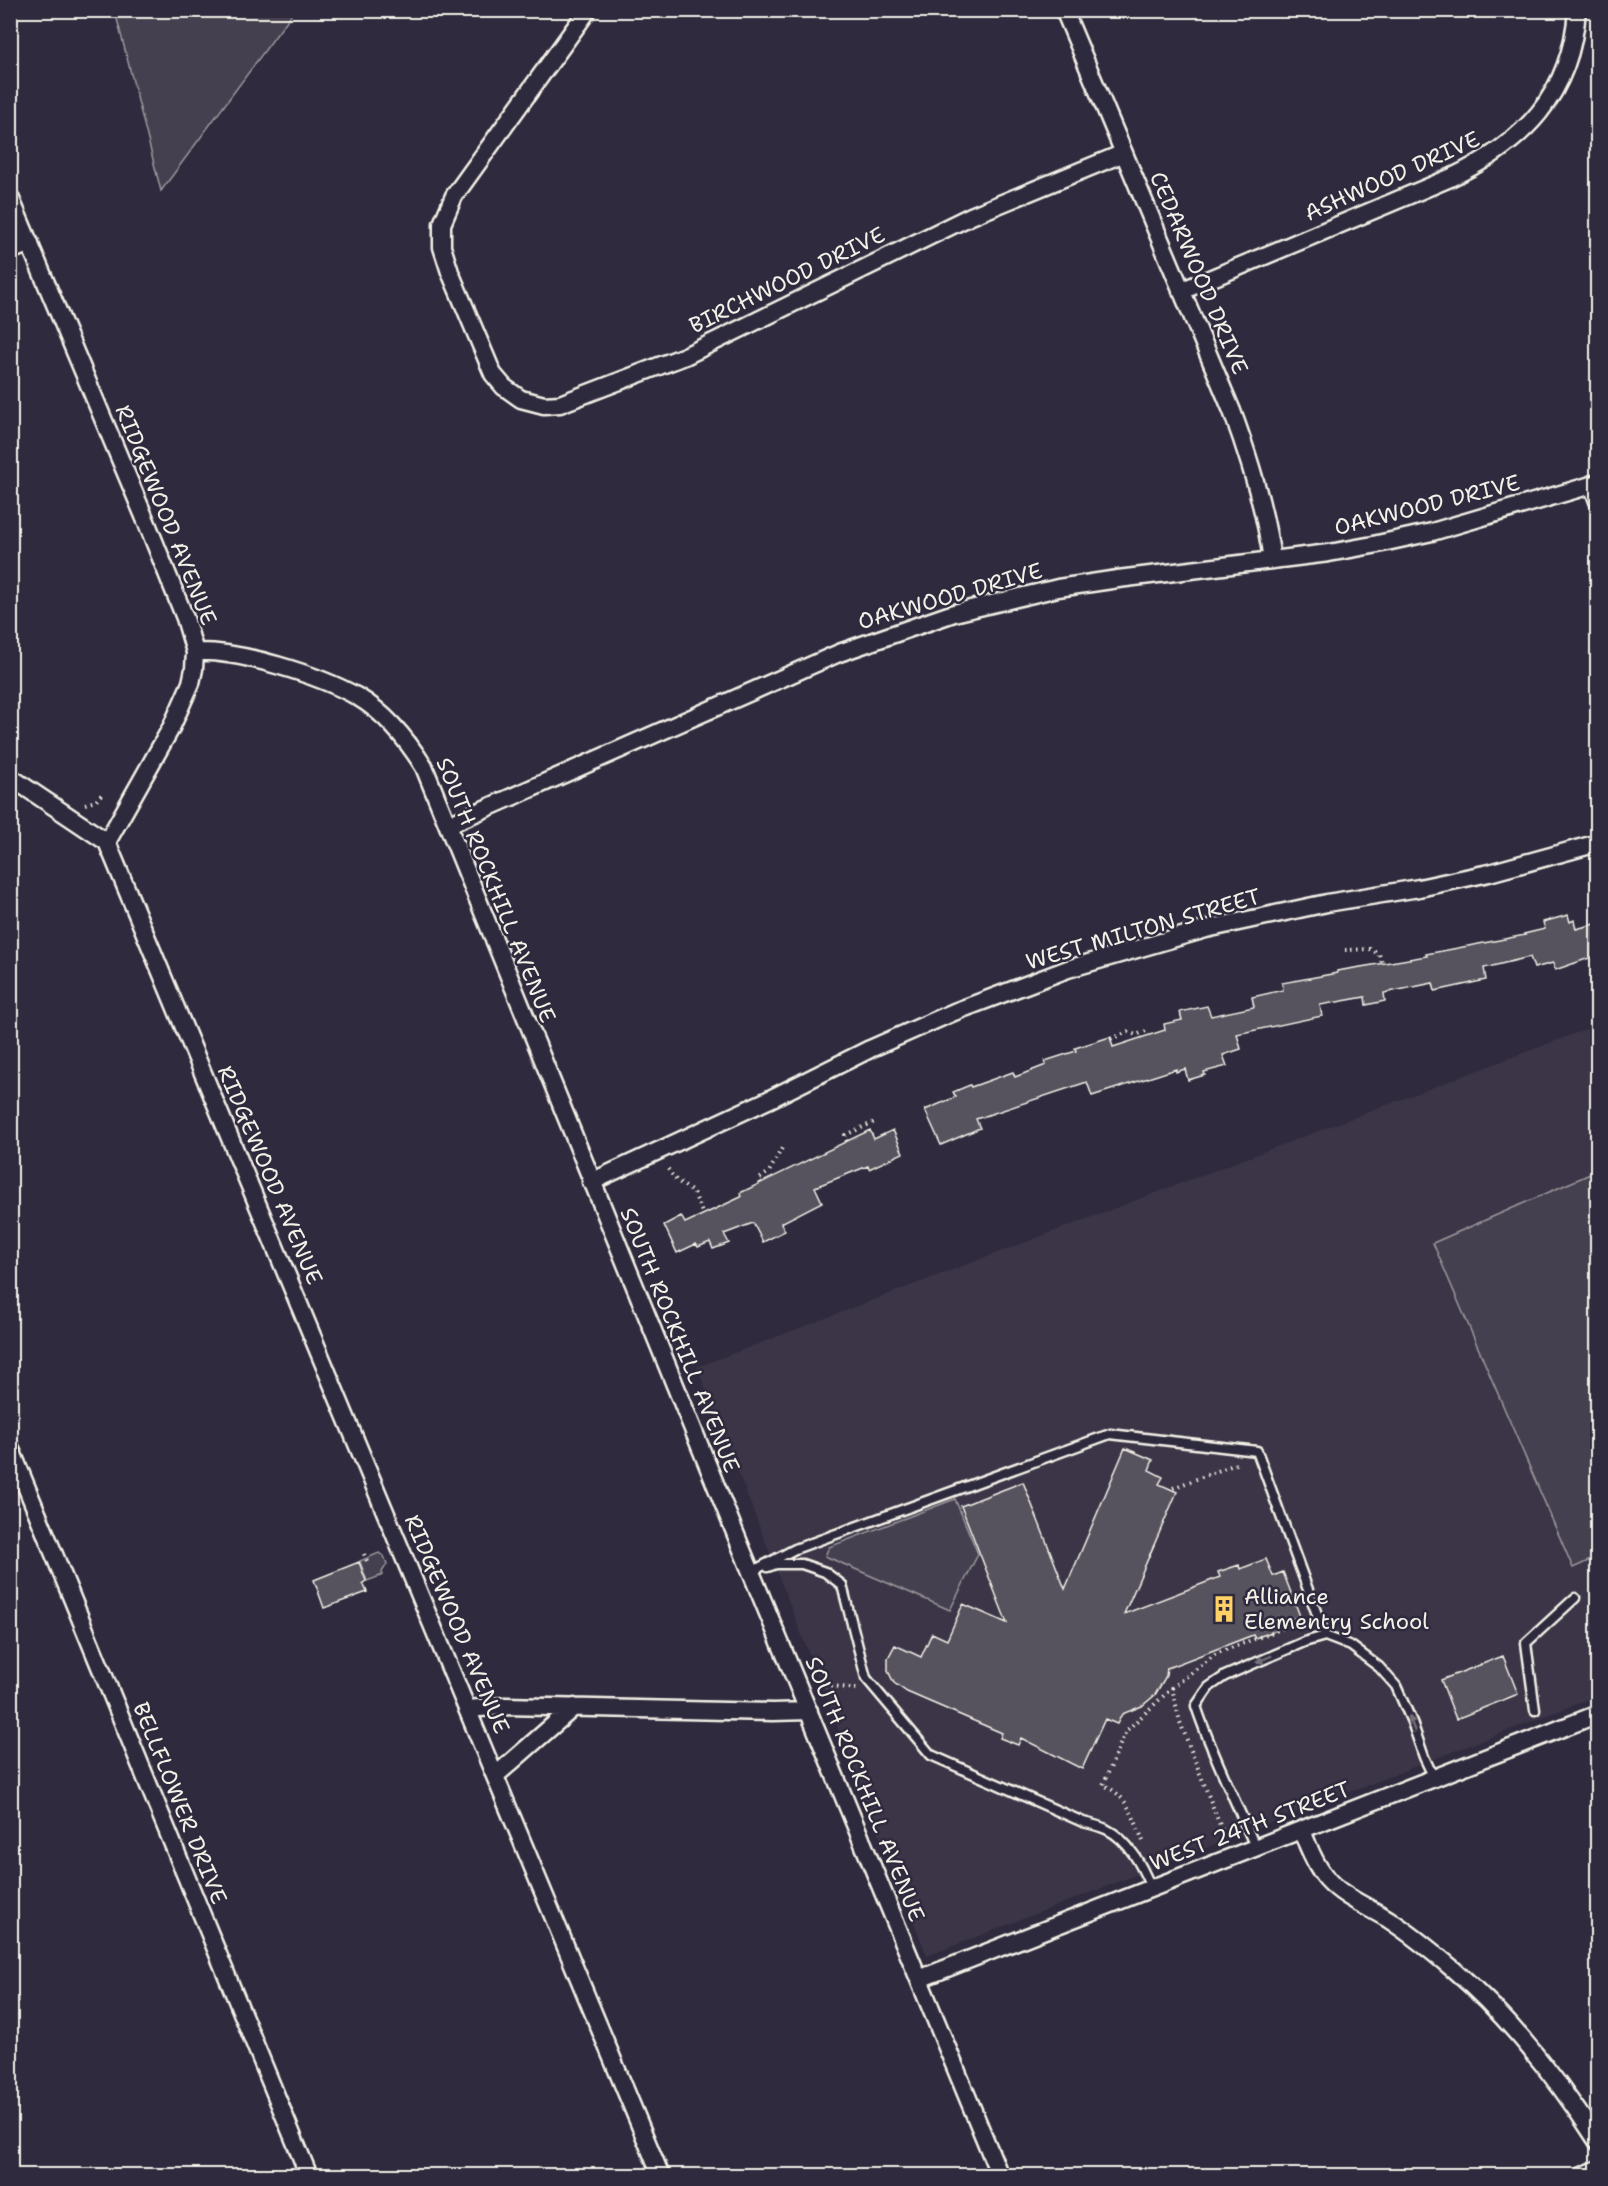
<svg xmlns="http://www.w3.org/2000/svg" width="1608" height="2186" font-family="'Shantell Sans',sans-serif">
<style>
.built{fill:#3b3647}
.green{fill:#454050;stroke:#9c989c;stroke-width:1.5}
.building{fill:#56525f;stroke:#f4f1e8;stroke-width:1.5}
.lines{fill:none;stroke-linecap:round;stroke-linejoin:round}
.service-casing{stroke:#f4f1e8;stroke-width:13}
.minor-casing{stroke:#f4f1e8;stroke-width:21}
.path{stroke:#f4f1e8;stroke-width:4;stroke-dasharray:1.5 4.5;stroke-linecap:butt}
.service{stroke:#2f2a3d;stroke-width:8}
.minor{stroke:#2f2a3d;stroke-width:16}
.oneway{fill:#747079}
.labels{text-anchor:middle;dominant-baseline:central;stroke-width:5;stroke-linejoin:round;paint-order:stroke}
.street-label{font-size:22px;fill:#f4f1e8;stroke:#2f2a3d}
.poi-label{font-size:22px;fill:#f4f1e8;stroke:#2f2a3d;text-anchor:start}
</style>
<rect width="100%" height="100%" fill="#2f2a3d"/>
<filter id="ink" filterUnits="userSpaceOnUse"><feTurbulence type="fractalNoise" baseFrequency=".0167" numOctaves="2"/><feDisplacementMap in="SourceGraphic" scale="12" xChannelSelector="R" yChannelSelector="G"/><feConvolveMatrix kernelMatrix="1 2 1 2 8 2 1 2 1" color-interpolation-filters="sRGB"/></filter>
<g filter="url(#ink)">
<!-- built -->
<path class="built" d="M1597,1025V1696L927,1956L697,1367Z"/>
<!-- green -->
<path class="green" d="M115,11H294L161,191Z
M1597,1171V1557L1573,1568L1433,1243Z
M955,1499L978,1554L950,1610L825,1556L829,1547Z
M379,1553L384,1556L387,1564L382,1572L383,1575L367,1581L360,1561Z"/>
<!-- building -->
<path class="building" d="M1568,915L1570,922L1574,920L1576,929L1598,923V955L1555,970L1553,963L1534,968L1530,957L1484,968L1486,980L1435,991L1433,983L1384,993L1385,1001L1366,1005L1365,997L1320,1005L1322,1016L1237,1034L1241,1049L1223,1055L1227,1066L1204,1072L1205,1075L1188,1080L1185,1069L1176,1072V1069L1092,1096L1087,1082L976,1119L980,1128L941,1145L925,1110L956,1097L953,1092L970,1085L971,1087L1013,1072L1015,1077L1046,1065L1045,1061L1076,1051L1075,1048L1110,1037L1113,1047L1165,1030L1164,1024L1182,1020L1180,1012L1207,1006L1211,1016L1254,1007L1252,997L1283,990L1282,983L1337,973V971L1427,956L1426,954L1458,948L1525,935L1524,934L1545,929L1543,922Z
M870,1130L874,1139L893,1130L903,1153L869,1169L868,1166L815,1187L822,1202L781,1223L785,1231L763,1242L753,1223L724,1234L729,1243L713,1249L710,1242L698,1247L696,1244L677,1253L664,1225L681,1216L685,1223L741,1197L740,1193Z
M1125,1448L1153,1460L1149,1470L1163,1477L1159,1484L1177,1492L1124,1614L1220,1577L1218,1572L1239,1565L1240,1569L1266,1559L1273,1576L1283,1572L1300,1616L1275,1626L1277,1630L1255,1638L1253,1635L1167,1668L1166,1676L1155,1695L1142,1706L1122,1714L1117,1724L1105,1719L1082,1769L1021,1738L1018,1745L1000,1738L1002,1733L907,1692L894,1683L888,1671V1658L895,1645L921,1657L932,1633L947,1640L963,1604L1007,1623L961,1506L1023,1482L1065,1589Z
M359,1562L366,1581L363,1583L367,1592L324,1608L314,1580Z
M1503,1656L1518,1694L1456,1719L1441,1680Z"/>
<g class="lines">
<defs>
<path id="service" d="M768,1567L776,1564H802L825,1572L842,1585L866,1678L931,1755L1083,1822C1091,1824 1099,1826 1106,1829C1129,1840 1142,1866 1151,1888
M751,1572L795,1549L1110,1434L1257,1451L1325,1636
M1535,1710L1526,1643L1575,1598
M1256,1849C1236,1801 1212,1755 1196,1706L1209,1687L1225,1676L1304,1642L1325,1636L1351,1646L1379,1667L1396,1686L1412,1722L1424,1757L1434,1778"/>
<path id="minor" d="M588,10L454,196L442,224V247L450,272L493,374L504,387L521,399L544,405L560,404L685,356L971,216L1124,153
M1064,10L1232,411C1250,460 1265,508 1272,560
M10,197L146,521L185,618L195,652L194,669L191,683L171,728L107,842
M10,251L30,243
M1181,291L1450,178C1524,143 1571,95 1577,10
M1592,484L1598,501
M195,652C239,650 319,675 358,697C385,713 408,741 424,767L751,1572L1000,2176
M10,777L107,842
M448,825L839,653L954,613L1058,588L1118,579L1329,553L1373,545L1432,532L1598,483
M107,842L661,2176
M591,1182L768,1100L870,1049L954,1012L1068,969L1206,929L1327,903L1419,888L1489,873L1598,843
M10,1447L309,2176
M468,1709L505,1706L773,1712L809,1711
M495,1776L574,1707
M1302,1830C1308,1847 1315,1865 1327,1879C1343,1897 1368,1907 1388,1919C1411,1934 1433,1952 1454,1970C1511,2019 1557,2078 1598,2142
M919,1979L1598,1714
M1582,2176L1598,2169"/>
</defs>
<!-- service casing -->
<use href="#service" class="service-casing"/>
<!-- minor casing -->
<use href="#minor" class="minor-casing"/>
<!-- path -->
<path class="path" d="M85,804L96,801L103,793
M1345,950L1370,949L1379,954L1382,963
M1111,1039L1128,1032L1136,1035L1146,1031
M847,1141L845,1135L877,1121
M668,1169L676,1180L694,1193L703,1215
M761,1183L759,1179L769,1172L782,1148
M1173,1488L1236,1464
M364,1554L367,1561
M825,1685L857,1689
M1172,1688L1215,1654L1302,1621L1304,1617
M1143,1841C1134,1819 1127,1794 1103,1785L1126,1731L1172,1688L1180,1722L1223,1833"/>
<!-- service -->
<use href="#service" class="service"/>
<!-- minor -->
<use href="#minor" class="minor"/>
</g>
<!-- one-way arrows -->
<defs><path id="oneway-solid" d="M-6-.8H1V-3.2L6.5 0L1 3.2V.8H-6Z" transform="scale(1.5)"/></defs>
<g class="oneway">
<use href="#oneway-solid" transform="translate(1264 1659) rotate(157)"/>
<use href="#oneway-solid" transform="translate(1412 1724) rotate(-111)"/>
</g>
</g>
<!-- icons -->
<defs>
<symbol id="building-bare" viewBox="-9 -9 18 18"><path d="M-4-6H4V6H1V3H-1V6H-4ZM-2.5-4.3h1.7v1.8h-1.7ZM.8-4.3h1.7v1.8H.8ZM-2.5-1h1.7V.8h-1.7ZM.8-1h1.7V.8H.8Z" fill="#ffd166" stroke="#2f2a3d" stroke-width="2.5" paint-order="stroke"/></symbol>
</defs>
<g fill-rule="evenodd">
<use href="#building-bare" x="1205" y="1590" width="38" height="38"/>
</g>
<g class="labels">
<!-- street labels -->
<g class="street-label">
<text transform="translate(1392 176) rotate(-24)">ASHWOOD DRIVE</text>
<text transform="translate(1199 273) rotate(67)">CEDARWOOD DRIVE</text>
<text transform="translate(787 280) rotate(-26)">BIRCHWOOD DRIVE</text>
<text transform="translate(1427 505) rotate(-14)">OAKWOOD DRIVE</text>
<text transform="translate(166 515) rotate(68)">RIDGEWOOD AVENUE</text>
<text transform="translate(950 596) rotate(-16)">OAKWOOD DRIVE</text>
<text transform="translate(496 890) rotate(68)">SOUTH ROCKHILL AVENUE</text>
<text transform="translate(1143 929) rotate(-16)">WEST MILTON STREET</text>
<text transform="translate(270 1175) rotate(67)">RIDGEWOOD AVENUE</text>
<text transform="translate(680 1340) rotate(68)">SOUTH ROCKHILL AVENUE</text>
<text transform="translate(457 1624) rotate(67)">RIDGEWOOD AVENUE</text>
<text transform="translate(865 1789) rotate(68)">SOUTH ROCKHILL AVENUE</text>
<text transform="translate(180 1803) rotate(68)">BELLFLOWER DRIVE</text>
<text transform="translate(1250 1826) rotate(-21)">WEST 24TH STREET</text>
</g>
<!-- poi labels -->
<g class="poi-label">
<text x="1244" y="1596">Alliance<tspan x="1244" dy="25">Elementry School</tspan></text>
</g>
</g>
<!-- margin -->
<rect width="1608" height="2186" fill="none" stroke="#2f2a3d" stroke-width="36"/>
<rect x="18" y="18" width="1572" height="2150" fill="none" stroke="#f4f1e8" stroke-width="2" filter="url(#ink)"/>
</svg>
